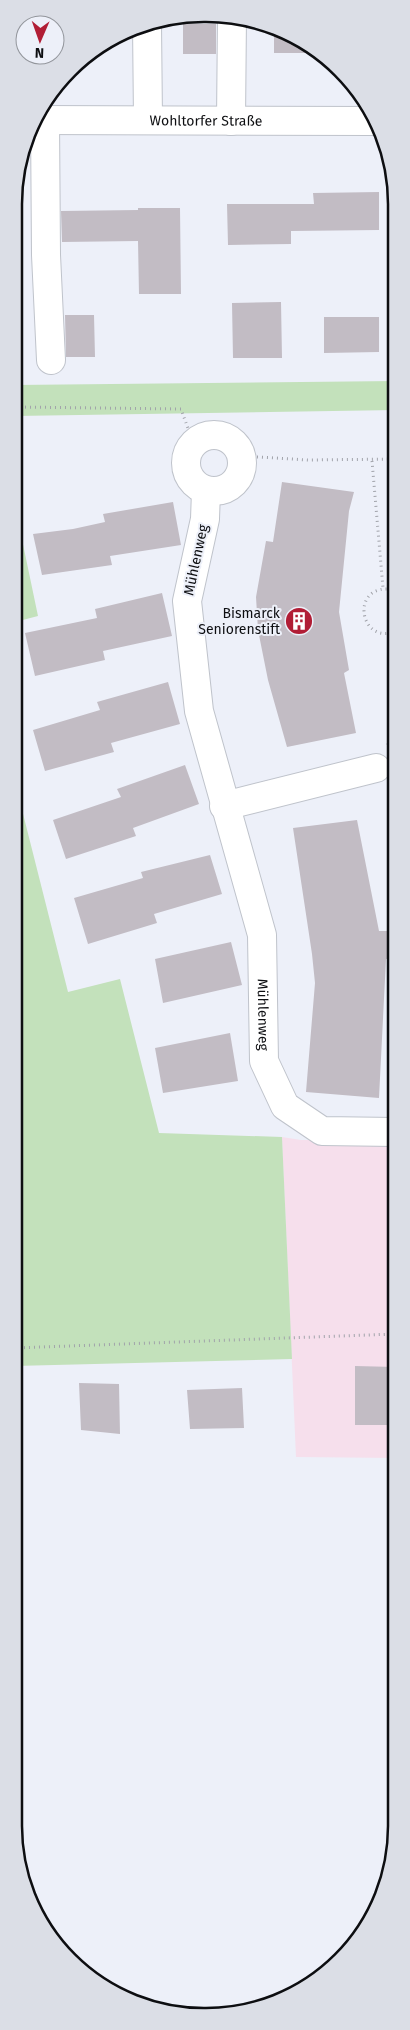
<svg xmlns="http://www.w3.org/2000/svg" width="410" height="2030" font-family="'Fira Sans',sans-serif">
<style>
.commercial{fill:#f6dfec}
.green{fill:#c3e1bb}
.building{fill:#c2bcc4}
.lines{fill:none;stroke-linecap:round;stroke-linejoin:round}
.minor-casing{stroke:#bfc3cb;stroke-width:30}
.path{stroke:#a1a3aa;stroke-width:3;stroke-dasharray:1 4;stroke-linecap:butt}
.minor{stroke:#fff;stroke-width:28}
.labels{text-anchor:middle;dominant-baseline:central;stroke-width:4;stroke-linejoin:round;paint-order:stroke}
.street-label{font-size:14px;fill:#0d0e11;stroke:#edf0f9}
.poi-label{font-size:14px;fill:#0d0e11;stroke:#edf0f9;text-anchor:end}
.rim{fill:none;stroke:#0d0e11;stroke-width:2.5}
</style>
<rect width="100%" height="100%" fill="#edf0f9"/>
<!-- commercial -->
<path class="commercial" d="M282,1137L301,1140H395V1458L296,1457Z"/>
<!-- green -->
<path class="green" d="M396,381V410L15,416V385Z
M15,506L38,616L15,622Z
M15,782L68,992L120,979L159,1133L282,1137L292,1359L14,1366Z"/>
<!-- building -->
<path class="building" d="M183,24H216V54H183Z
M274,29L290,34L316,53H274Z
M379,192V230L291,231V244L228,245L227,204H314L313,193Z
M138,208H180L181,294H139L138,241L62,242L61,211L138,210Z
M281,302L282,358H233L232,303Z
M65,315H94L95,357H66Z
M324,317H379V352L324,353Z
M282,482L354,492L349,511L339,612L349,670L344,673L356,733L287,747L268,680L258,630L256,597L266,541L273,542Z
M173,502L181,545L110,556L112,565L42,575L33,534L73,529L105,522L103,514Z
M162,593L172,636L103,651L105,660L35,676L25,633L97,618L95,609Z
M168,682L180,724L111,743L114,752L45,771L33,730L100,710L97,702Z
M185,765L199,804L133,828L136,836L66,859L53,820L121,797L117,789Z
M357,820L379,931H395V958L386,959L379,1098L306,1092L315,983L312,954L293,828Z
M210,855L222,894L154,914L157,923L88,944L74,898L143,878L141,872Z
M231,942L242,985L163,1003L155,959Z
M230,1033L238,1081L163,1093L155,1048Z
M355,1366L395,1367V1425H355Z
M79,1383L119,1384L120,1434L81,1430Z
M242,1388L244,1428L190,1429L187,1390Z"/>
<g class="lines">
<defs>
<g id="minor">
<path d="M147,24L148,120"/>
<path id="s1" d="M36,120L377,121"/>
<path d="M45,120L46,255L51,360"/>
<path d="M231,121L232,16"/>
<circle cx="214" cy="463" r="28"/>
<path id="s2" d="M206,491L205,519L187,601L199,711L262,935L264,1061L285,1106L322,1131L395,1132"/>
<path d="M224,806L376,768"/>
</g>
</defs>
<!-- minor casing -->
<use href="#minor" class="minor-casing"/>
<!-- path -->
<path class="path" d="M15,407L181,409L193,442
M242,456L308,460L396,459
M372,461L383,588
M396,631C359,647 348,580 396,590
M389,634L395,732
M387,745L395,741
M14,1348L395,1334"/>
<!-- minor -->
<use href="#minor" class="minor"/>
</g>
<!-- icons -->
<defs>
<symbol id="building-disc" viewBox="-11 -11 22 22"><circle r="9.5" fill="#b11d35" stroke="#edf0f9"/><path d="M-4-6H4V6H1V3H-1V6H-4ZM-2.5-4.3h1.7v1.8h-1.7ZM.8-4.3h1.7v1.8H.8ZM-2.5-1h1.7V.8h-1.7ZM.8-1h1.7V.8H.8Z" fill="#fff"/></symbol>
</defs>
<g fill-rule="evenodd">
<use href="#building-disc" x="283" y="605" width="32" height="32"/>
</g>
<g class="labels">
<!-- street labels -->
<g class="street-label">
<text stroke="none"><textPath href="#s1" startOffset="170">Wohltorfer Straße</textPath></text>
<text transform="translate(196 560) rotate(-78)">Mühlenweg</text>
<text stroke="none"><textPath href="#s2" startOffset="535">Mühlenweg</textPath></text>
</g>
<!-- poi labels -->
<g class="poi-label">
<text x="280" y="613">Bismarck<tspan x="280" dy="16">Seniorenstift</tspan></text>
</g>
</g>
<!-- crop -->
<path d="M0 0H410V2030H0ZM204 22H206A182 182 0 0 1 388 204V1826A182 182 0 0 1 206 2008H204A182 182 0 0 1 22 1826V204A182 182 0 0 1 204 22Z" fill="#dbdee6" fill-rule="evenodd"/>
<path class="rim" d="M204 22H206A182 182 0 0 1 388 204V1826A182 182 0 0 1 206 2008H204A182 182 0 0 1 22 1826V204A182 182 0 0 1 204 22Z"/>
<!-- north arrow -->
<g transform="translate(40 40) rotate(182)"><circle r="24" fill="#edf0f9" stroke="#93969c"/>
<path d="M0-4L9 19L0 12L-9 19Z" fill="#b11d35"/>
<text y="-8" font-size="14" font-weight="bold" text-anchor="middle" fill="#0d0e11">N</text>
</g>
</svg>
